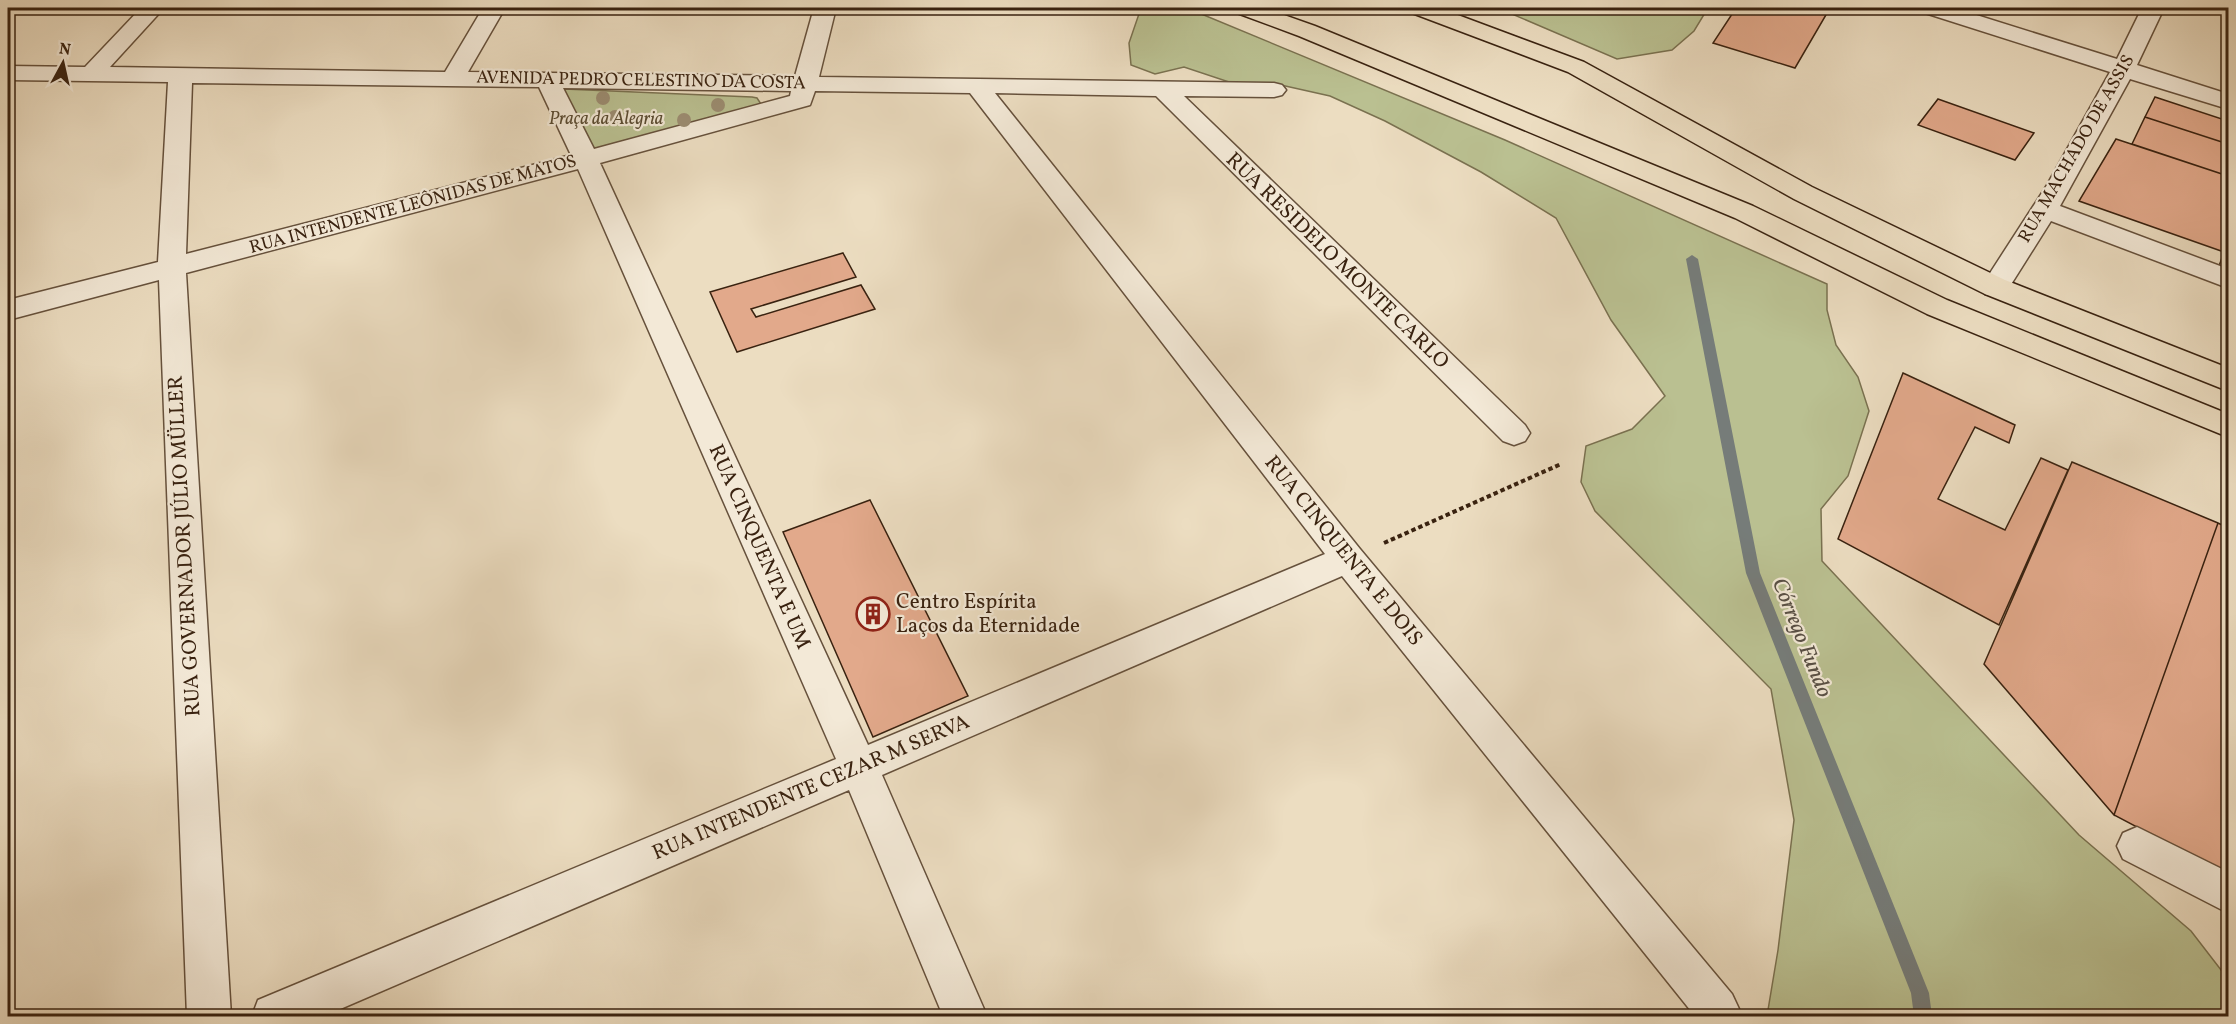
<svg xmlns="http://www.w3.org/2000/svg" width="2236" height="1024" font-family="Vollkorn,serif">
<style>
.green{fill:#bac091;stroke:#7a7150;stroke-width:1.5}
.lines{fill:none;stroke-linecap:round;stroke-linejoin:round}
.stream{fill:#767c79;fill-rule:evenodd}
.building{fill:#e2a98b;stroke:#392210;stroke-width:1.5}
.street-casing{stroke:#66513c;stroke-width:3}
.primary-casing{stroke:#392210;stroke-width:3}
.path{stroke:#392210;stroke-width:4;stroke-dasharray:4.5 3;stroke-linecap:butt}
.street{fill:#f3e9d7;fill-rule:evenodd}
.primary{fill:#ecddc1;fill-rule:evenodd}
.tree{fill:#9b8c71}
.labels{text-anchor:middle;dominant-baseline:central;stroke-width:4.5;stroke-linejoin:round;paint-order:stroke}
.far-street-label{font-size:18px;fill:#392210;stroke:#f3e9d7}
.far-park-label{font-size:18px;font-style:italic;fill:#594a30;stroke:#f3e9d7}
.street-label{font-size:21px;fill:#392210;stroke:#f3e9d7}
.poi-label{font-size:21px;fill:#392210;stroke:#f3e9d7;text-anchor:start}
.water-label{font-size:22px;font-style:italic;fill:#584f45;stroke:#f3e9d7}
</style>
<rect width="100%" height="100%" fill="#ecddc1"/>
<filter id="stains"><feTurbulence type="fractalNoise" baseFrequency=".00333" numOctaves="4"/><feColorMatrix values="0 0 0 0 .2 0 0 0 0 .09 0 0 0 0 .02 0 0 0 .5 -.17"/></filter>
<radialGradient id="worn" r=".72"><stop offset=".6" stop-color="#630" stop-opacity="0"/><stop offset="1" stop-color="#630" stop-opacity=".3"/></radialGradient>
<!-- green -->
<path class="green" d="M1141,8H1184L1199,13L1505,140L1827,284V310L1836,345L1858,377L1869,411L1848,476L1821,509L1822,561L2079,835L2191,931L2228,979V1016H1767L1778,950L1794,820L1771,689L1595,511L1581,482L1586,446L1632,429L1665,396L1611,320L1556,218L1481,172L1385,121L1330,96L1272,83H1232L1184,67L1155,74L1131,65L1129,43Z
M1498,8H1708L1694,31L1672,50L1617,59Z
M564,89L752,97L757,98L761,104L594,153L562,90Z"/>
<g class="lines">
<!-- stream -->
<path class="stream" d="M1692,255L1698,259L1760,573L1929,993L1932,1016H1914L1911,993L1746,573L1686,259Z"/>
</g>
<!-- building -->
<path class="building" d="M1736,8H1830L1795,68L1713,43Z
M2155,97L2228,121V144L2145,117Z
M1938,99L2034,133L2015,160L1918,125Z
M2145,117L2228,144V176L2132,144Z
M2116,139L2228,176V270L2219,266L2224,252L2079,201Z
M843,253L856,277L751,309L756,317L861,285L875,309L737,352L710,292Z
M1903,373L2015,425L2009,443L1975,427L1938,499L2005,530L2041,458L2068,470L1999,625L1838,539Z
M2072,462L2218,523L2114,815L1984,664Z
M870,500L968,696L873,737L783,532Z
M2218,523L2228,528V875L2114,815Z"/>
<g class="lines">
<defs>
<path id="street" d="M141,8H164L110,67L445,72L483,8H505L468,72L795,76L814,8H836L819,77L1274,83L1282,85L1286,90L1282,95L1274,97L1184,96L1525,425L1530,433L1525,441L1514,445L1503,441L1156,96L995,93L1360,549L1732,994L1739,1009L1736,1016H1695L1342,576L882,775L987,1016H943L849,790L324,1016H252L258,1000L836,759L578,169L186,273L231,1016H187L159,280L8,320V300L158,262L168,82L8,80V66L85,67ZM192,83L539,87L571,155L186,254ZM563,88L791,91L790,96L594,149ZM815,91L970,93L1325,554L868,745L600,163L810,105Z
M1922,8H1954L2117,59L2142,8H2164L2137,65L2228,94V109L2130,79L2060,206L2228,269V288L2051,221L2005,294L1995,296L1985,294L1981,287L2047,185L2110,72L1925,13Z
M2137,827L2228,872V913L2123,859L2117,846L2123,833Z"/>
<path id="primary" d="M1234,8H1264L1315,26L1753,206L1947,300L2228,414V437L1927,314L1735,218L1299,36L1237,13Z
M1409,8H1439L1584,62L1812,187L2005,280L2228,368V391L1985,294L1794,199L1568,72L1412,13Z"/>
</defs>
<!-- street casing -->
<use href="#street" class="street-casing"/>
<!-- primary casing -->
<use href="#primary" class="primary-casing"/>
<!-- path -->
<path class="path" d="M1384,543L1561,464"/>
<!-- street -->
<use href="#street" class="street"/>
<!-- primary -->
<use href="#primary" class="primary"/>
</g>
<!-- trees -->
<g class="tree">
<circle cx="603" cy="98" r="7"/>
<circle cx="718" cy="105" r="7"/>
<circle cx="615" cy="117" r="7"/>
<circle cx="684" cy="120" r="7"/>
</g>
<!-- icons -->
<defs>
<symbol id="building-ring" viewBox="-11 -11 22 22"><circle r="9.5" fill="#f3e9d7" stroke="#8f2418" stroke-width="1.5"/><path d="M-4-6H4V6H1V3H-1V6H-4ZM-2.5-4.3h1.7v1.8h-1.7ZM.8-4.3h1.7v1.8H.8ZM-2.5-1h1.7V.8h-1.7ZM.8-1h1.7V.8H.8Z" fill="#8f2418"/></symbol>
</defs>
<g fill-rule="evenodd">
<use href="#building-ring" x="854" y="595" width="38" height="38"/>
</g>
<g class="labels">
<!-- far-street labels -->
<g class="far-street-label">
<text transform="translate(641 81) rotate(1)">AVENIDA PEDRO CELESTINO DA COSTA</text>
<text transform="translate(2077 149) rotate(-60)">RUA MACHADO DE ASSIS</text>
<text transform="translate(413 205) rotate(-15)">RUA INTENDENTE LEÔNIDAS DE MATOS</text>
</g>
<!-- far-park labels -->
<g class="far-park-label">
<text x="606" y="119">Praça da Alegria</text>
</g>
<!-- street labels -->
<g class="street-label">
<text transform="translate(1337 261) rotate(44)">RUA RESIDELO MONTE CARLO</text>
<text transform="translate(185 546) rotate(-93)">RUA GOVERNADOR JÚLIO MÜLLER</text>
<text transform="translate(759 547) rotate(66)">RUA CINQUENTA E UM</text>
<text transform="translate(1343 551) rotate(51)">RUA CINQUENTA E DOIS</text>
<text transform="translate(811 788) rotate(-23)">RUA INTENDENTE CEZAR M SERVA</text>
</g>
<!-- poi labels -->
<g class="poi-label">
<text x="896" y="602">Centro Espírita<tspan x="896" dy="24">Laços da Eternidade</tspan></text>
</g>
<!-- water labels -->
<g class="water-label">
<text transform="translate(1801 638) rotate(68)">Córrego Fundo</text>
</g>
</g>
<!-- margin -->
<rect width="2236" height="1024" fill="none" stroke="#ecddc1" stroke-width="30"/>
<rect x="9" y="9" width="2218" height="1006" fill="none" stroke="#392210" stroke-width="3"/>
<rect x="15" y="15" width="2206" height="994" fill="none" stroke="#392210" stroke-width="1.5"/>
<!-- north arrow -->
<g transform="translate(63 63) rotate(8)" stroke="#f3e9d7" stroke-width="4.5" paint-order="stroke">
<path d="M0-4.5L10 22L0 15L-10 22Z" fill="#392210"/>
<text y="-9" font-size="16" font-weight="bold" text-anchor="middle" fill="#392210">N</text>
</g>
<rect width="100%" height="100%" filter="url(#stains)"/>
<rect width="100%" height="100%" fill="url(#worn)"/>
</svg>
